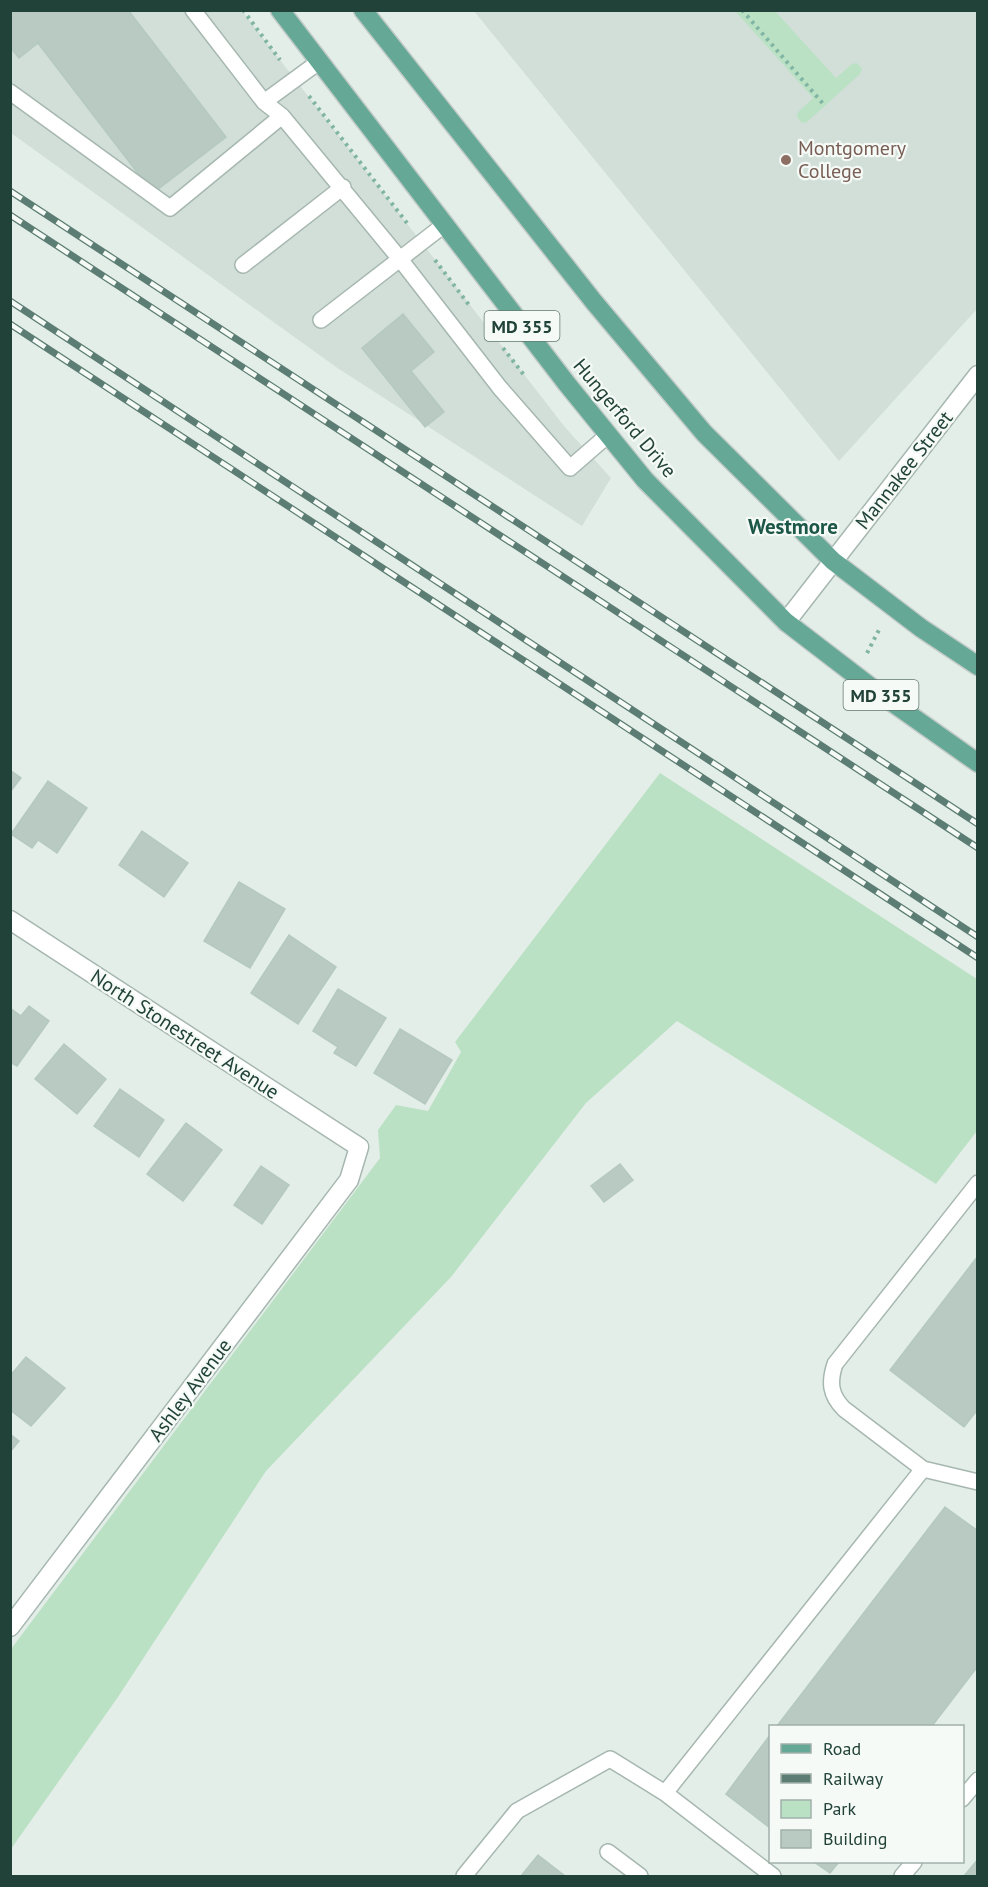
<svg xmlns="http://www.w3.org/2000/svg" width="988" height="1887" font-family="'PT Sans',sans-serif">
<style>
.built{fill:#d1dfd8}
.green{fill:#bbe1c4}
.building{fill:#b8cac2;stroke:#b5c9c0;stroke-width:1.5}
.lines{fill:none;stroke-linecap:round;stroke-linejoin:round}
.service-casing{stroke:#a6b7b0;stroke-width:18}
.minor-casing{stroke:#a6b7b0;stroke-width:21}
.tertiary-casing{stroke:#a6b7b0;stroke-width:21}
.primary-casing{stroke:#c1cac7;stroke-width:21}
.path{stroke:#81b5a3;stroke-width:4;stroke-dasharray:3 4.5;stroke-linecap:butt}
.service{stroke:#fff;stroke-width:15}
.minor{stroke:#fff;stroke-width:18}
.tertiary{stroke:#fff;stroke-width:18}
.primary{stroke:#64a895;stroke-width:18}
.rail-casing{stroke:#5c7d73;stroke-width:7}
.rail{stroke:#f5faf7;stroke-width:4.5;stroke-dasharray:14;stroke-linecap:butt}
.education-dot{fill:#8d6e63;stroke:#f5faf7;stroke-width:2}
.labels{text-anchor:middle;dominant-baseline:central;stroke-width:4.5;stroke-linejoin:round;paint-order:stroke}
.shield{fill:#f5faf7;stroke:#617971;stroke-width:1.5}
.shield-label{font-size:18px;font-weight:bold;fill:#214238}
.education-label{font-size:20px;fill:#785e54;stroke:#f5faf7;text-anchor:start}
.street-label{font-size:20px;fill:#214238;stroke:#f5faf7}
.neighbourhood-label{font-size:21px;font-weight:bold;fill:#1b5646;stroke:#f5faf7}
</style>
<rect width="100%" height="100%" fill="#e4eee9"/>
<!-- built -->
<path class="built" d="M11,11H242L564,426L611,478L582,526L336,367L11,133Z
M474,11H977V309L839,461Z"/>
<!-- green -->
<path class="green" d="M735,11H775L836,78L852,64L857,63L862,69L860,74L807,122L802,123L797,117L798,112L813,98Z
M660,773L977,979V1131L936,1184L677,1021L586,1103L451,1277L266,1471L118,1697L11,1849V1649L380,1158L378,1130L396,1105L428,1111L461,1052L455,1042Z"/>
<!-- building -->
<path class="building" d="M10,10H128L226,137L153,193L38,43L19,58L10,47Z
M403,314L434,352L411,371L444,412L425,427L362,348Z
M10,770L21,778L10,792Z
M48,781L87,808L57,853L38,840L32,848L11,834Z
M142,831L188,863L164,897L119,865Z
M239,882L285,909L250,968L204,941Z
M289,935L336,967L298,1024L251,993Z
M338,989L386,1018L356,1066L334,1053L338,1047L313,1031Z
M29,1006L49,1021L17,1066L10,1062V1008L21,1016Z
M400,1029L452,1060L425,1104L374,1073Z
M64,1044L106,1079L77,1114L35,1079Z
M120,1089L164,1120L139,1157L94,1126Z
M186,1123L222,1150L183,1201L147,1174Z
M620,1164L633,1180L604,1202L591,1186Z
M261,1166L289,1185L262,1224L234,1205Z
M978,1256V1409L964,1427L890,1370Z
M26,1357L65,1388L31,1426L10,1410V1376Z
M10,1434L19,1441L10,1452Z
M945,1507L978,1531V1666L932,1726H777Z
M770,1735V1828L726,1794Z
M538,1855L565,1876H521Z
M978,1859V1876H964Z
M814,1862H839L830,1873Z"/>
<g class="lines">
<defs>
<path id="service" d="M193,10L264,102
M320,61L264,102L282,116L400,259L444,225
M10,92L170,208L282,116
M243,265L343,187
M321,320L400,259L500,388L570,468L608,435
M923,1469L978,1482
M962,1799L978,1780
M608,1852L640,1876
M464,1876L517,1811L610,1759L665,1793
M773,1876L665,1793L923,1469L844,1409C830,1395 829,1382 835,1364L978,1183
M902,1876L914,1862"/>
<path id="minor" d="M10,920L359,1147L349,1180L10,1627"/>
<path id="tertiary" d="M786,622L978,375"/>
<path id="primary" d="M280,10L567,384L645,480L786,622L876,691L978,763
M363,10L594,302L704,433L833,561L921,628L978,666"/>
</defs>
<!-- service casing -->
<use href="#service" class="service-casing"/>
<!-- minor casing -->
<use href="#minor" class="minor-casing"/>
<!-- tertiary casing -->
<use href="#tertiary" class="tertiary-casing"/>
<!-- primary casing -->
<use href="#primary" class="primary-casing"/>
<!-- path -->
<path class="path" d="M243,10L280,60
M742,10L825,106
M309,96L407,223
M435,260L469,305
M503,348L524,375
M867,653L880,628"/>
<!-- service -->
<use href="#service" class="service"/>
<!-- minor -->
<use href="#minor" class="minor"/>
<!-- tertiary -->
<use href="#tertiary" class="tertiary"/>
<!-- primary -->
<use href="#primary" class="primary"/>
<defs>
<path id="rail" d="M10,191L978,824
M10,215L978,848
M10,301L978,937
M10,324L978,958"/>
</defs>
<!-- rail casing -->
<use href="#rail" class="rail-casing"/>
<!-- rail -->
<use href="#rail" class="rail"/>
</g>
<!-- markers -->
<circle class="education-dot" cx="786" cy="160" r="6"/>
<g class="labels">
<!-- shield labels -->
<g class="shield">
<rect x="484.5" y="311" width="75" height="30" rx="4.5"/>
<rect x="843.5" y="680" width="75" height="30" rx="4.5"/>
</g>
<g class="shield-label">
<text x="522" y="326">MD 355</text>
<text x="881" y="695">MD 355</text>
</g>
<!-- education labels -->
<g class="education-label">
<text x="798" y="148">Montgomery<tspan x="798" dy="23">College</tspan></text>
</g>
<!-- street labels -->
<g class="street-label">
<text transform="translate(625 418) rotate(50)">Hungerford Drive</text>
<text transform="translate(904 470) rotate(-52)">Mannakee Street</text>
<text transform="translate(185 1034) rotate(33)">North Stonestreet Avenue</text>
<text transform="translate(190 1390) rotate(-53)">Ashley Avenue</text>
</g>
<!-- neighbourhood labels -->
<g class="neighbourhood-label">
<text x="793" y="526">Westmore</text>
</g>
</g>
<!-- border -->
<rect width="988" height="1887" fill="none" stroke="#214238" stroke-width="24"/>
<!-- legend -->
<rect x="769" y="1725" width="195" height="138" fill="#f5faf7" stroke="#a0b0ab" stroke-width="1.5"/>
<rect x="781" y="1744" width="30" height="9" fill="#64a895" stroke="#a0b0ab" stroke-width="1.5"/>
<text x="823" y="1755" font-size="18" fill="#214238">Road</text>
<rect x="781" y="1774" width="30" height="9" fill="#5c7d73" stroke="#a0b0ab" stroke-width="1.5"/>
<text x="823" y="1785" font-size="18" fill="#214238">Railway</text>
<rect x="781" y="1800" width="30" height="18" fill="#bbe1c4" stroke="#a0b0ab" stroke-width="1.5"/>
<text x="823" y="1815" font-size="18" fill="#214238">Park</text>
<rect x="781" y="1830" width="30" height="18" fill="#b8cac2" stroke="#a0b0ab" stroke-width="1.5"/>
<text x="823" y="1845" font-size="18" fill="#214238">Building</text>
</svg>
